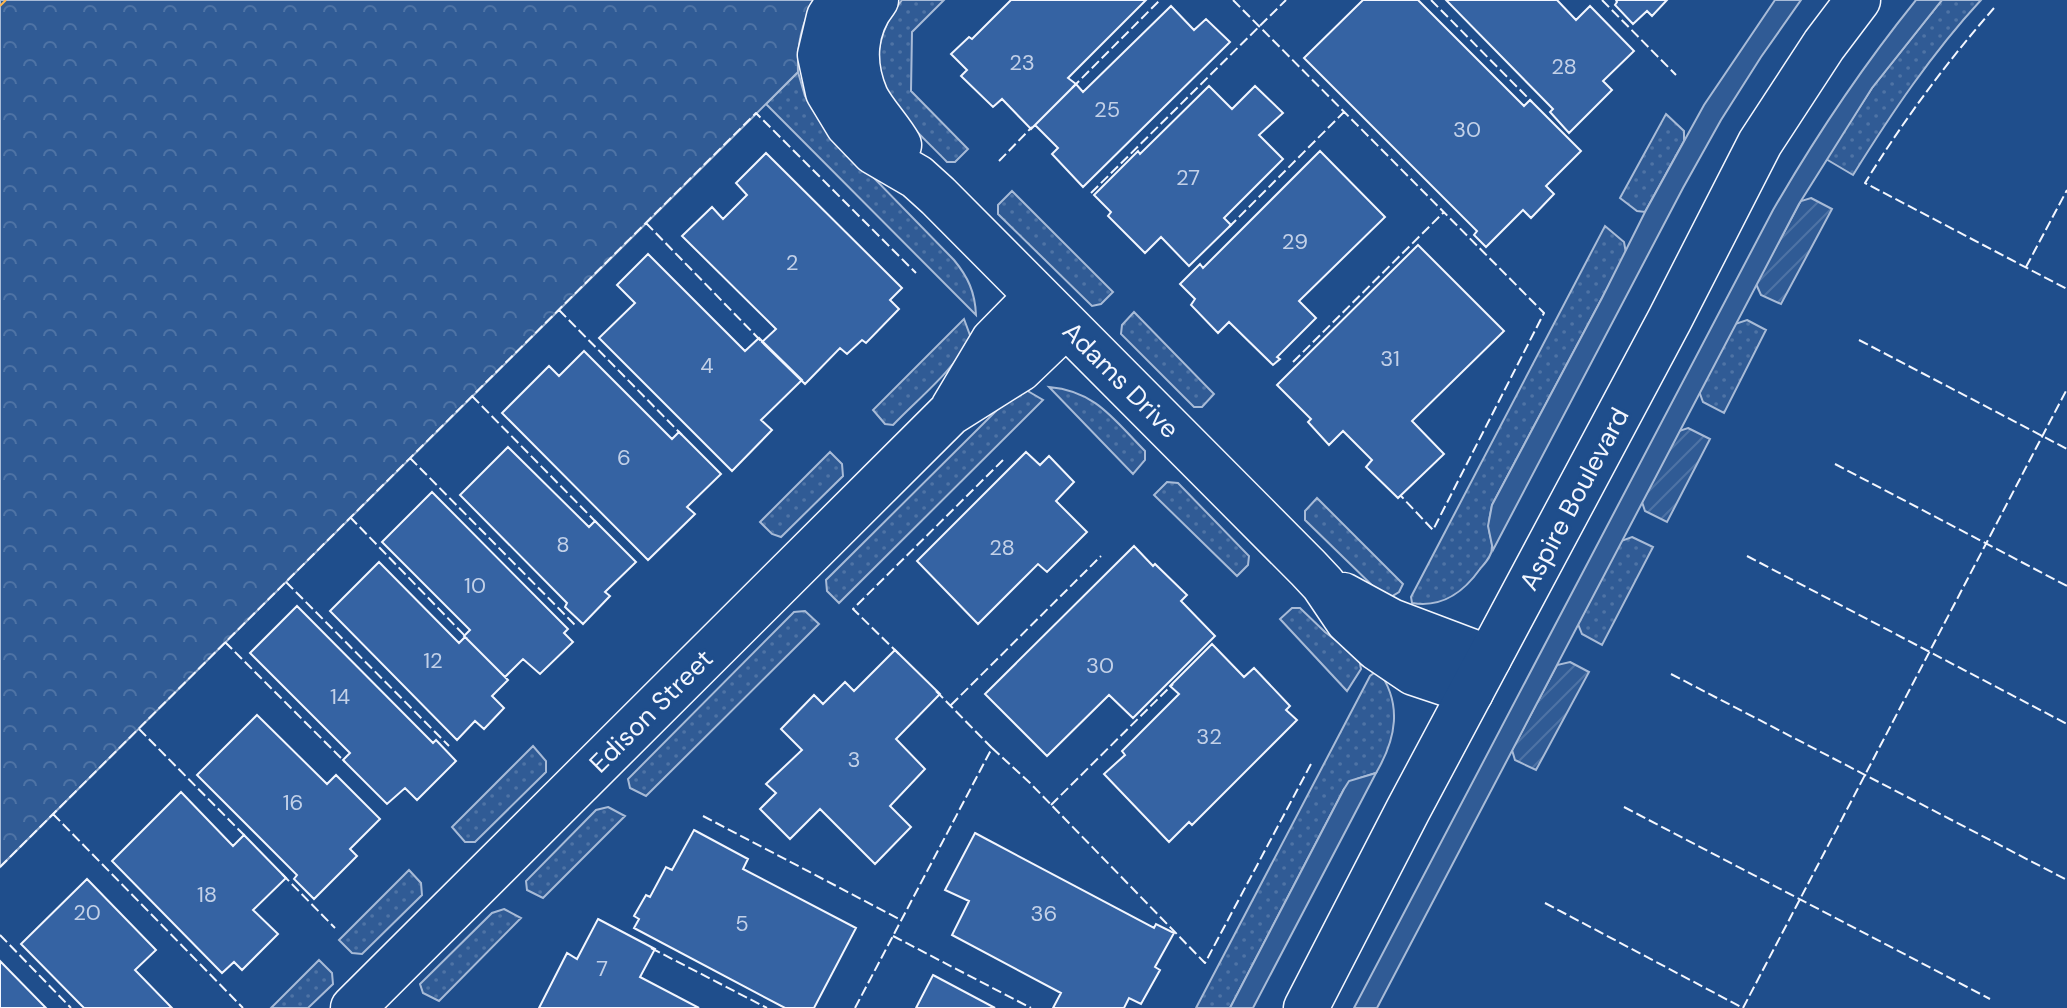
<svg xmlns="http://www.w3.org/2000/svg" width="2067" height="1008" font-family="'DM Sans',sans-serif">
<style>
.grass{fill:url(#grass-dots);stroke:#a8bbd7;stroke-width:2}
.park{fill:url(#park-crowns);stroke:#a8bbd7;stroke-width:2}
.garden{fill:url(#garden-furrows);stroke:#a8bbd7;stroke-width:2}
.pitch{fill:#305b95;stroke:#a8bbd7;stroke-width:2}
.building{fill:#3563a3;stroke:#f2f6ff;stroke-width:2}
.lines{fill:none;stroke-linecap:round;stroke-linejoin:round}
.street-casing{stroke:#f2f6ff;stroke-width:47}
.secondary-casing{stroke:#f2f6ff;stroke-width:47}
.street{stroke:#1f4e8c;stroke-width:44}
.secondary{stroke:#1f4e8c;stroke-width:44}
.fence{stroke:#f2f6ff;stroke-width:2;stroke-dasharray:10 4;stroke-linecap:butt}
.power{stroke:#ffb74d;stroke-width:2;stroke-dasharray:28 6 4 6;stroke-linecap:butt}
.labels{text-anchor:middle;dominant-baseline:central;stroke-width:6;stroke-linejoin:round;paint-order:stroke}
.number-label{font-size:22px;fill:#c3d1e8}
.street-label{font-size:26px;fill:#f2f6ff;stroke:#1f4e8c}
</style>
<defs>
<pattern id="grass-dots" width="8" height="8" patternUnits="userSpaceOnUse" patternTransform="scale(2)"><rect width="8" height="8" fill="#305b95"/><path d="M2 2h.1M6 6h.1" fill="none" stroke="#4e73a5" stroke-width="1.8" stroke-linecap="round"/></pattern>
<pattern id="park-crowns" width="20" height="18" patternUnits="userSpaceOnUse" patternTransform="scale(2)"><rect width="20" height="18" fill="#305b95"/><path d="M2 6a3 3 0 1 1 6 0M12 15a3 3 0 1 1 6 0" fill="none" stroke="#4e73a5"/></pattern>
<pattern id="garden-furrows" width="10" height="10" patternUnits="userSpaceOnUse" patternTransform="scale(2)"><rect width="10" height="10" fill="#305b95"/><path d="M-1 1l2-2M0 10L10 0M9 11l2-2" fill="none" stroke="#4e73a5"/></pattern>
</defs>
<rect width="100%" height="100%" fill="#1f4e8c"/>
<!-- grass -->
<path class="grass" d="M902,0H944L912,32L911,91L968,149L955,162H947C926,140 901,119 886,92C869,62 882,25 902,0Z
M1942,0H1981C1932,53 1891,114 1853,175L1826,159L1872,88Z
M798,72L805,96L826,129L954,260C968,277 975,292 976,315L766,104Z
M1666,114L1684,131V141L1645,212L1637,211L1620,198Z
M1012,191L1113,292L1101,304L1092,306L998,214V205Z
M1605,226L1624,242L1626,253L1492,505C1491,512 1488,521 1489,529C1489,535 1493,541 1492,548C1492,556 1485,563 1480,569C1463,593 1442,608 1412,603L1411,597Z
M1134,312L1214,394L1202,407H1194L1121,334L1122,325Z
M964,319L971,338C952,372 920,397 893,425L885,424L873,410Z
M1747,320L1766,330L1724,413L1703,402L1699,391L1735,324Z
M1049,387C1096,391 1114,420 1145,451V460L1133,474Z
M1026,390L1043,400L839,603L827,591L826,580L998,409Z
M830,452L842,464L843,476L781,537L772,534L760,522Z
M1167,482L1178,483L1249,556L1248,565L1237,576L1154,495Z
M1317,498L1403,584L1399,592L1389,598L1381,594L1305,520V511Z
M1632,537L1653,547L1602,645L1582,634L1578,624L1621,541Z
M1292,608H1300L1325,632L1359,658L1361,669L1347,691L1280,619Z
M805,611L819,624L646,796L630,788L628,779L794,612Z
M1378,670C1403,704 1396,739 1376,773L1357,779L1344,789L1230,1008H1196L1370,676Z
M533,746L546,761V772L475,842H465L452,827Z
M608,807L625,816L543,898L527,890L526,881L596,810Z
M409,870L421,883L422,895L362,954L352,953L339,940Z
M504,909L521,918L439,1001L423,993L420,984L492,913Z
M319,960L332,973L333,984L308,1008H271Z"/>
<!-- park -->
<path class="park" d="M0,0H816C801,22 797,45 798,72L0,867Z"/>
<!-- garden -->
<path class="garden" d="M1811,198L1832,209L1781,304L1761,295L1756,284L1799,204L1801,201Z
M1688,428L1710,439L1667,522L1645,511L1642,502L1679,431Z
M1570,662L1589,672L1536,770L1515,760L1512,750L1557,665Z"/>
<!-- pitch -->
<path class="pitch" d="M1775,0H1801L1761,57L1721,120L1683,188L1493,550L1488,526L1492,505L1602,298L1645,212L1704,105Z
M1916,0H1942L1872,88L1799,204L1377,1008H1354L1773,210C1817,134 1861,68 1916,0Z
M1376,773L1253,1008H1230L1344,789L1349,781Z"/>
<!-- building -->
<path class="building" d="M1011,0H1146L1068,78L1076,84L1031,129L1002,99L993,107L961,76L967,70L951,54L969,37L972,39Z
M1363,0H1418L1524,106L1530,100L1581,151L1546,186L1554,194L1531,218L1523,210L1486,247L1474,235L1477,231L1304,58Z
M1446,0H1557L1576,20L1590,6L1634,51L1603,81L1612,90L1569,133L1550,112L1553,109Z
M1616,0H1667L1652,16L1647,11L1633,24L1615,5L1617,2Z
M1171,6L1194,30L1206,19L1230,42L1083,187L1052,154L1058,148L1035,125L1076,84L1083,92Z
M1209,86L1232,109L1255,86L1283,113L1259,135L1283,159L1224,218L1231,225L1189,266L1161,237L1145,253L1108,216L1111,212L1094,195L1138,151L1140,154Z
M1320,151L1385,217L1299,301L1316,318L1277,357L1280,359L1273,365L1229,322L1218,333L1191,305L1195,299L1180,284L1200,264L1203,268Z
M766,153L902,288L890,300L899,309L866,343L862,340L847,354L840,348L805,384L762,342L776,329L682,236L712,207L723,219L747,195L736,183Z
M1418,245L1504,331L1412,421L1444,454L1398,498L1366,467L1372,460L1343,431L1329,445L1308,422L1311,419L1277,385Z
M648,254L745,351L759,338L802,380L761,420L772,430L732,471L599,338L635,303L617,285Z
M584,351L672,439L679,432L721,474L687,507L695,514L648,560L502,413L549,366L559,376Z
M508,447L589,527L595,521L636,562L605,592L610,596L583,624L565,607L567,603L460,495Z
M1026,452L1040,465L1049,456L1074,482L1056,501L1087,532L1047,572L1038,564L978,624L917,561Z
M432,492L568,629L564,633L573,642L540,674L523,659L505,677L464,636L470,630L382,542Z
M1134,546L1153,566L1155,564L1187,595L1181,601L1215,636L1133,718L1109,695L1047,756L985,694Z
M379,562L459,643L465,637L508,680L492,696L504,708L484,729L475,721L457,740L330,611Z
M297,606L433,743L436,740L456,761L417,800L405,788L387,804L343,760L350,753L250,653Z
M1212,644L1244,677L1254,668L1290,706L1286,710L1297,720L1192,825L1189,822L1169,842L1104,774L1125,755L1122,751L1179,694L1170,686Z
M895,650L940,694L896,739L925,769L890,806L911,827L875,864L820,809L790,839L760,809L776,793L766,784L802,750L781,729L814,695L823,704L845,682L854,691Z
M257,715L327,784L336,775L380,819L350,849L357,856L314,899L294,879L297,875L197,775Z
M181,792L233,846L244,835L286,878L253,910L278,934L242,970L234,962L222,973L112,861Z
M694,830L748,859L743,869L856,928L814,1008H785L634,928L639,919L634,916L646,895L650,897L666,867L672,870Z
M975,833L1154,928L1156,924L1174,933L1155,967L1160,970L1141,1004L1129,998L1124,1008H1053L1061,993L952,935L969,901L945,890Z
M87,879L156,950L135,970L172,1008H84L21,944Z
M598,919L655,949L640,977L699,1008H539L567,953L577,959Z
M0,961L46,1008H0Z
M933,975L995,1008H916Z"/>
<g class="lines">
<defs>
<path id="street" d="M840,0L829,17L820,55L828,92L848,125L874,152L917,177L938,196L1308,568L1323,584L1348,621L1377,648L1414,673L1471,692
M876,0C853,28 852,65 866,97C874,113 890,129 899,145
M953,408L993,341L1037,296
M1343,595L1391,621L1489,658
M353,1008L950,413L1020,369L1066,325"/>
<path id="secondary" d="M1306,1008L1408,810L1670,319L1760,143L1824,45L1858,0"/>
</defs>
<!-- street casing -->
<use href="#street" class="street-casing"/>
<!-- secondary casing -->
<use href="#secondary" class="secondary-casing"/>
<!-- street -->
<use href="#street" class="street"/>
<!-- secondary -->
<use href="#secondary" class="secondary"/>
<!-- fence -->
<path class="fence" d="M1233,0L1544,313L1433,530L1401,496
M1431,0L1532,102
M1602,0L1676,75
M1994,8C1946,63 1903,121 1865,183L2067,289
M1072,88L1160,0
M999,161L1032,127
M1091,193L1286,0
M646,223L762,342
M1229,227L1344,112
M2026,267L2067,190
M559,310L682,435
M1859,340L2067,449
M1293,362L1444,212
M472,396L598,524
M410,458L577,627
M1835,464L2067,586
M350,517L467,638
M1747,556L2067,724
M286,582L449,746
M225,642L345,762
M899,654L853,609L1003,460
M1671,674L2067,880
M936,691L992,748
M951,705L1101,556
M139,729L246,837
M1051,805L1173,684
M1624,807L1990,999
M53,814L243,1008
M703,816L901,920
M0,867L756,113L916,273
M282,874L335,928
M1545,903L1743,1008
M0,935L71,1008
M893,936L1031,1008
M651,948L767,1008
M855,1008L992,748L1030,783L1205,963L1311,764
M1743,1008L2067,389"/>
<!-- power -->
<path class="power" d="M0,6L6,0"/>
</g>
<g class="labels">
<!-- number labels -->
<g class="number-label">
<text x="1022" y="62">23</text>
<text x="1564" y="66">28</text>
<text x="1107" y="109">25</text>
<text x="1467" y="129">30</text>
<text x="1188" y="177">27</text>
<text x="1295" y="241">29</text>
<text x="792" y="262">2</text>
<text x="1390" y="358">31</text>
<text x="707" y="365">4</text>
<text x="624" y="457">6</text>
<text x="563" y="544">8</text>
<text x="1002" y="547">28</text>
<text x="475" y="585">10</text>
<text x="433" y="660">12</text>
<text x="1100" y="665">30</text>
<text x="340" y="696">14</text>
<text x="1209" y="736">32</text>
<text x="854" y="759">3</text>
<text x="293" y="802">16</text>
<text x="207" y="894">18</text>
<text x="87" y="912">20</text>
<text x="1044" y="913">36</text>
<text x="742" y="923">5</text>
<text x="602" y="968">7</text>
</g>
<!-- street labels -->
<g class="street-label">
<text transform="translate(1121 380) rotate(45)">Adams Drive</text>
<text transform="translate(1574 499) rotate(-62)">Aspire Boulevard</text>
<text transform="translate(651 711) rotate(-45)">Edison Street</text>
</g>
</g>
</svg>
